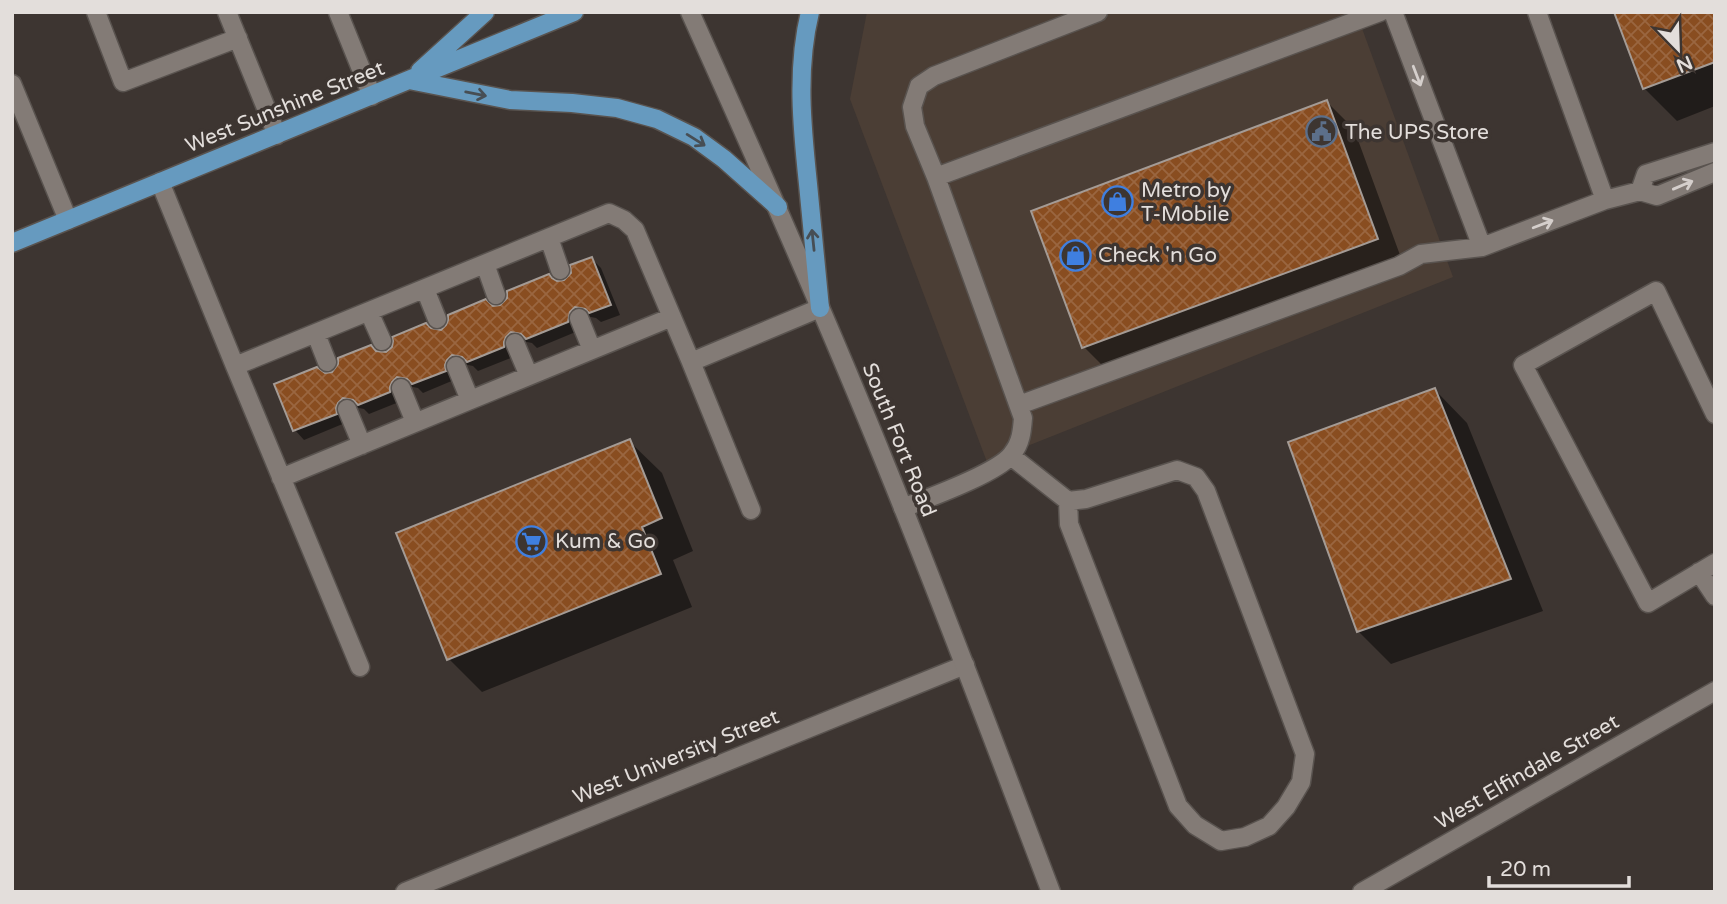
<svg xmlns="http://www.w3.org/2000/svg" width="1727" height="904" font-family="'Varela Round',sans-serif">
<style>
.built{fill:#4b3e35}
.shadow{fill:#0007}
.building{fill:url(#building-cross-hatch);stroke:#a49b95;stroke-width:2}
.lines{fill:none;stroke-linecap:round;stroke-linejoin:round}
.lane-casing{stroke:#59534f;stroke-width:21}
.street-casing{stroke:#59534f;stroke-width:21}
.secondary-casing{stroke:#59534f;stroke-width:21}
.primary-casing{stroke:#59534f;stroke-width:21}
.lane{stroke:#837b76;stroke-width:18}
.street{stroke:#837b76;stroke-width:18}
.secondary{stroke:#837b76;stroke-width:18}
.primary{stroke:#669abf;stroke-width:18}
.oneway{stroke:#d5cfcc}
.oneway2{stroke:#474e54}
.labels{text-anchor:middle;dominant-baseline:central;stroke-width:7;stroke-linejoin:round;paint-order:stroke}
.street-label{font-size:21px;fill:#e3dedb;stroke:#3d3531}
.poi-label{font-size:21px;fill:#e3dedb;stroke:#3d3531;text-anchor:start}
</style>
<defs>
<pattern id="building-cross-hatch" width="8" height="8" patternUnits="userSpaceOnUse" patternTransform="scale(1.75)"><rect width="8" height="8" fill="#894d20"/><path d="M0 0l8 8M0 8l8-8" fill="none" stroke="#9a6640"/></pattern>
</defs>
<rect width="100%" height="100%" fill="#3d3531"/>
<!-- built -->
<path class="built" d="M867,12H1356L1453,277L987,462L850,99Z"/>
<!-- shadow -->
<path class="shadow" d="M1715,12V106L1677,121L1644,88Z
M1327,102L1354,129L1404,266L1111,374L1084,347Z
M592,259L601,268L620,315L601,322L596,318L586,316L578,331L537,348L532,343L522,341L513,357L478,371L473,366L463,364L454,380L423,393L418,388L408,386L399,402L369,414L364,409L354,407L345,423L304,440L295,430L277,385L333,374L340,365L376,352L387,353L431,330L441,332L493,308L501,307L554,281L565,282Z
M1435,390L1467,423L1543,611L1391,664L1359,632L1290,443Z
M629,441L662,473L693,551L673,560L692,607L482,692L449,659L398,534Z"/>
<!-- building -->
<path class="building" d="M1614,12H1715V62L1643,89Z
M1327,100L1378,239L1082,348L1031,211Z
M592,257L611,305L589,313L585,309L575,307L570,312L568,322L526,339L521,334L511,332L506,337L504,342V347L467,362L462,357L452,355L447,360L445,365L446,371L412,384L407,379L397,377L392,382L390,387V392L358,405L353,400L343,398L338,403L336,408L337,414L293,431L274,384L317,367L325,373L332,372L338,364V358L371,345L376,351L386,352L392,347L393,341L392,337L426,323L431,328L441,330L446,325L448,320V315L486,299L493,306L500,305L507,298V291L549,274L552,278L557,281L564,280L571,273L570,265Z
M1435,388L1511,579L1357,632L1288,442Z
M630,439L662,518L642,527L661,574L447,660L396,533Z"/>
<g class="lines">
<defs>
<path id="lane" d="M96,12L123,82L238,38
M227,12L277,135
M338,12L372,96
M1393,12L1482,247
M1537,12L1605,200
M936,177L915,126L912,107L919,86L934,76L1098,12
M160,182L235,366L609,213L624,220L635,230L691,362L820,308
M1640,191L1646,174L1715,152
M549,238L560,270
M485,264L496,295
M425,289L437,319
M369,312L382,341
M579,318L592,350
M316,334L327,362
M515,343L529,376
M691,362L751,510
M235,366L360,667
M456,366L470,400
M401,388L415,422
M1019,405L1399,266L1421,254L1482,247L1605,200L1640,191L1657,196L1715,172
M347,409L362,445
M1715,414L1656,291L1523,365L1648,603L1715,563
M1011,456L1068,501L1086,499L1177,470L1196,477L1206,491L1305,754L1301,782L1286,807L1269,826L1245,837L1221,841L1195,825L1178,806L1069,524L1068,501
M281,478L672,317
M903,508C928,498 998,473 1012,454C1021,443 1022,431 1023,418L936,177L1380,12
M1699,572L1715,596"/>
<path id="street" d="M12,84L68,220
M405,892L965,665
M1362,892L1715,691"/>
<path id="secondary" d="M690,12C758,163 825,314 887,468C944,608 997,750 1051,892"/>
<path id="primary" d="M810,12C796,69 802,127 808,184C812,225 816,266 820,308
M420,71L485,12
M409,80L510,100L572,103L617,108L657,119L694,137L724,159L778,207
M12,243L574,12"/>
</defs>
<!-- lane casing -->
<use href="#lane" class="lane-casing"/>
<!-- street casing -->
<use href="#street" class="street-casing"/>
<!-- secondary casing -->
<use href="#secondary" class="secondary-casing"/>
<!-- primary casing -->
<use href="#primary" class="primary-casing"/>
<!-- lane -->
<use href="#lane" class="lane"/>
<!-- street -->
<use href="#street" class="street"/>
<!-- secondary -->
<use href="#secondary" class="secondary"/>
<!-- primary -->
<use href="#primary" class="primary"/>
</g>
<!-- one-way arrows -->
<defs><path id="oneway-shaft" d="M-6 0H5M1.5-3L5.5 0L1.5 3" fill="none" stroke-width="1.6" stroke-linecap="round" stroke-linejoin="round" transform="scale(1.75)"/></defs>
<g class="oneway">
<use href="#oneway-shaft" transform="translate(1417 76) rotate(69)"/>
<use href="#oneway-shaft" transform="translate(1683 185) rotate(-23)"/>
<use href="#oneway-shaft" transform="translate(1543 224) rotate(-21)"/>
</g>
<g class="oneway2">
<use href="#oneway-shaft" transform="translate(476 94) rotate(11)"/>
<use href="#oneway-shaft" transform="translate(696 140) rotate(32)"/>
<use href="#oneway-shaft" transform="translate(813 240) rotate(-96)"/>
</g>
<!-- icons -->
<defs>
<symbol id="civic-ring" viewBox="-11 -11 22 22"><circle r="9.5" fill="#3d3531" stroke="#5c6f8a" stroke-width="1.5"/><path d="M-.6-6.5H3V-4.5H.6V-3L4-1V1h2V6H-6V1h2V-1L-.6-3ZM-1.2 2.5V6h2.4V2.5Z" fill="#5c6f8a"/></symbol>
<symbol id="shop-ring" viewBox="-11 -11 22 22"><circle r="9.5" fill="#3d3531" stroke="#3f7fe0" stroke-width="1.5"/><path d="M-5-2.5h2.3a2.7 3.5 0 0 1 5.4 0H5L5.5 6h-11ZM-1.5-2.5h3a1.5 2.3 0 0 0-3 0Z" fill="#3f7fe0"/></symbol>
<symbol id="supermarket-ring" viewBox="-11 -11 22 22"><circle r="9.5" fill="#3d3531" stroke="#3f7fe0" stroke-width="1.5"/><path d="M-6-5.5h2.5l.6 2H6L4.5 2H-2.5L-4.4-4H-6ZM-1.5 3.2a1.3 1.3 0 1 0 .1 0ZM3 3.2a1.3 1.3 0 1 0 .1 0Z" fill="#3f7fe0"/></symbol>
</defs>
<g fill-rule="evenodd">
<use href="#civic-ring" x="1304" y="114" width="35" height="35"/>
<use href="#shop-ring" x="1100" y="184" width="35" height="35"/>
<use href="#shop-ring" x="1058" y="238" width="35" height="35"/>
<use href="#supermarket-ring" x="514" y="524" width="35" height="35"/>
</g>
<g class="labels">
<!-- street labels -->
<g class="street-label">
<text transform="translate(285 107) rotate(-22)">West Sunshine Street</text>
<text transform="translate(899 440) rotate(68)">South Fort Road</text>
<text transform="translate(676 757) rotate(-22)">West University Street</text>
<text transform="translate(1527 772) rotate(-30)">West Elfindale Street</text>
</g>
<!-- poi labels -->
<g class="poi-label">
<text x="1345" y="132">The UPS Store</text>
<text x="1141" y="190">Metro by<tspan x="1141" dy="24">T-Mobile</tspan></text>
<text x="1098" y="255">Check 'n Go</text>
<text x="555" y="541">Kum &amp; Go</text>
</g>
</g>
<!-- border -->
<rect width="1727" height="904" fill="none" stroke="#e3dedb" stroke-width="28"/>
<!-- north arrow -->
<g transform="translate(1678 49) rotate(157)" stroke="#3d3531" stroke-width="5" paint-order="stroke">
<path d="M0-5L12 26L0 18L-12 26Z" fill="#e3dedb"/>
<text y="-10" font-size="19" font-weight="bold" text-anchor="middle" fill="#e3dedb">N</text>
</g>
<!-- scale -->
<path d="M1489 876v10h140v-10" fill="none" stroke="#e3dedb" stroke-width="3.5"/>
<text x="1500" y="876" font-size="21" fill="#e3dedb" stroke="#3d3531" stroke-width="5" paint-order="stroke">20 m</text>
</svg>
